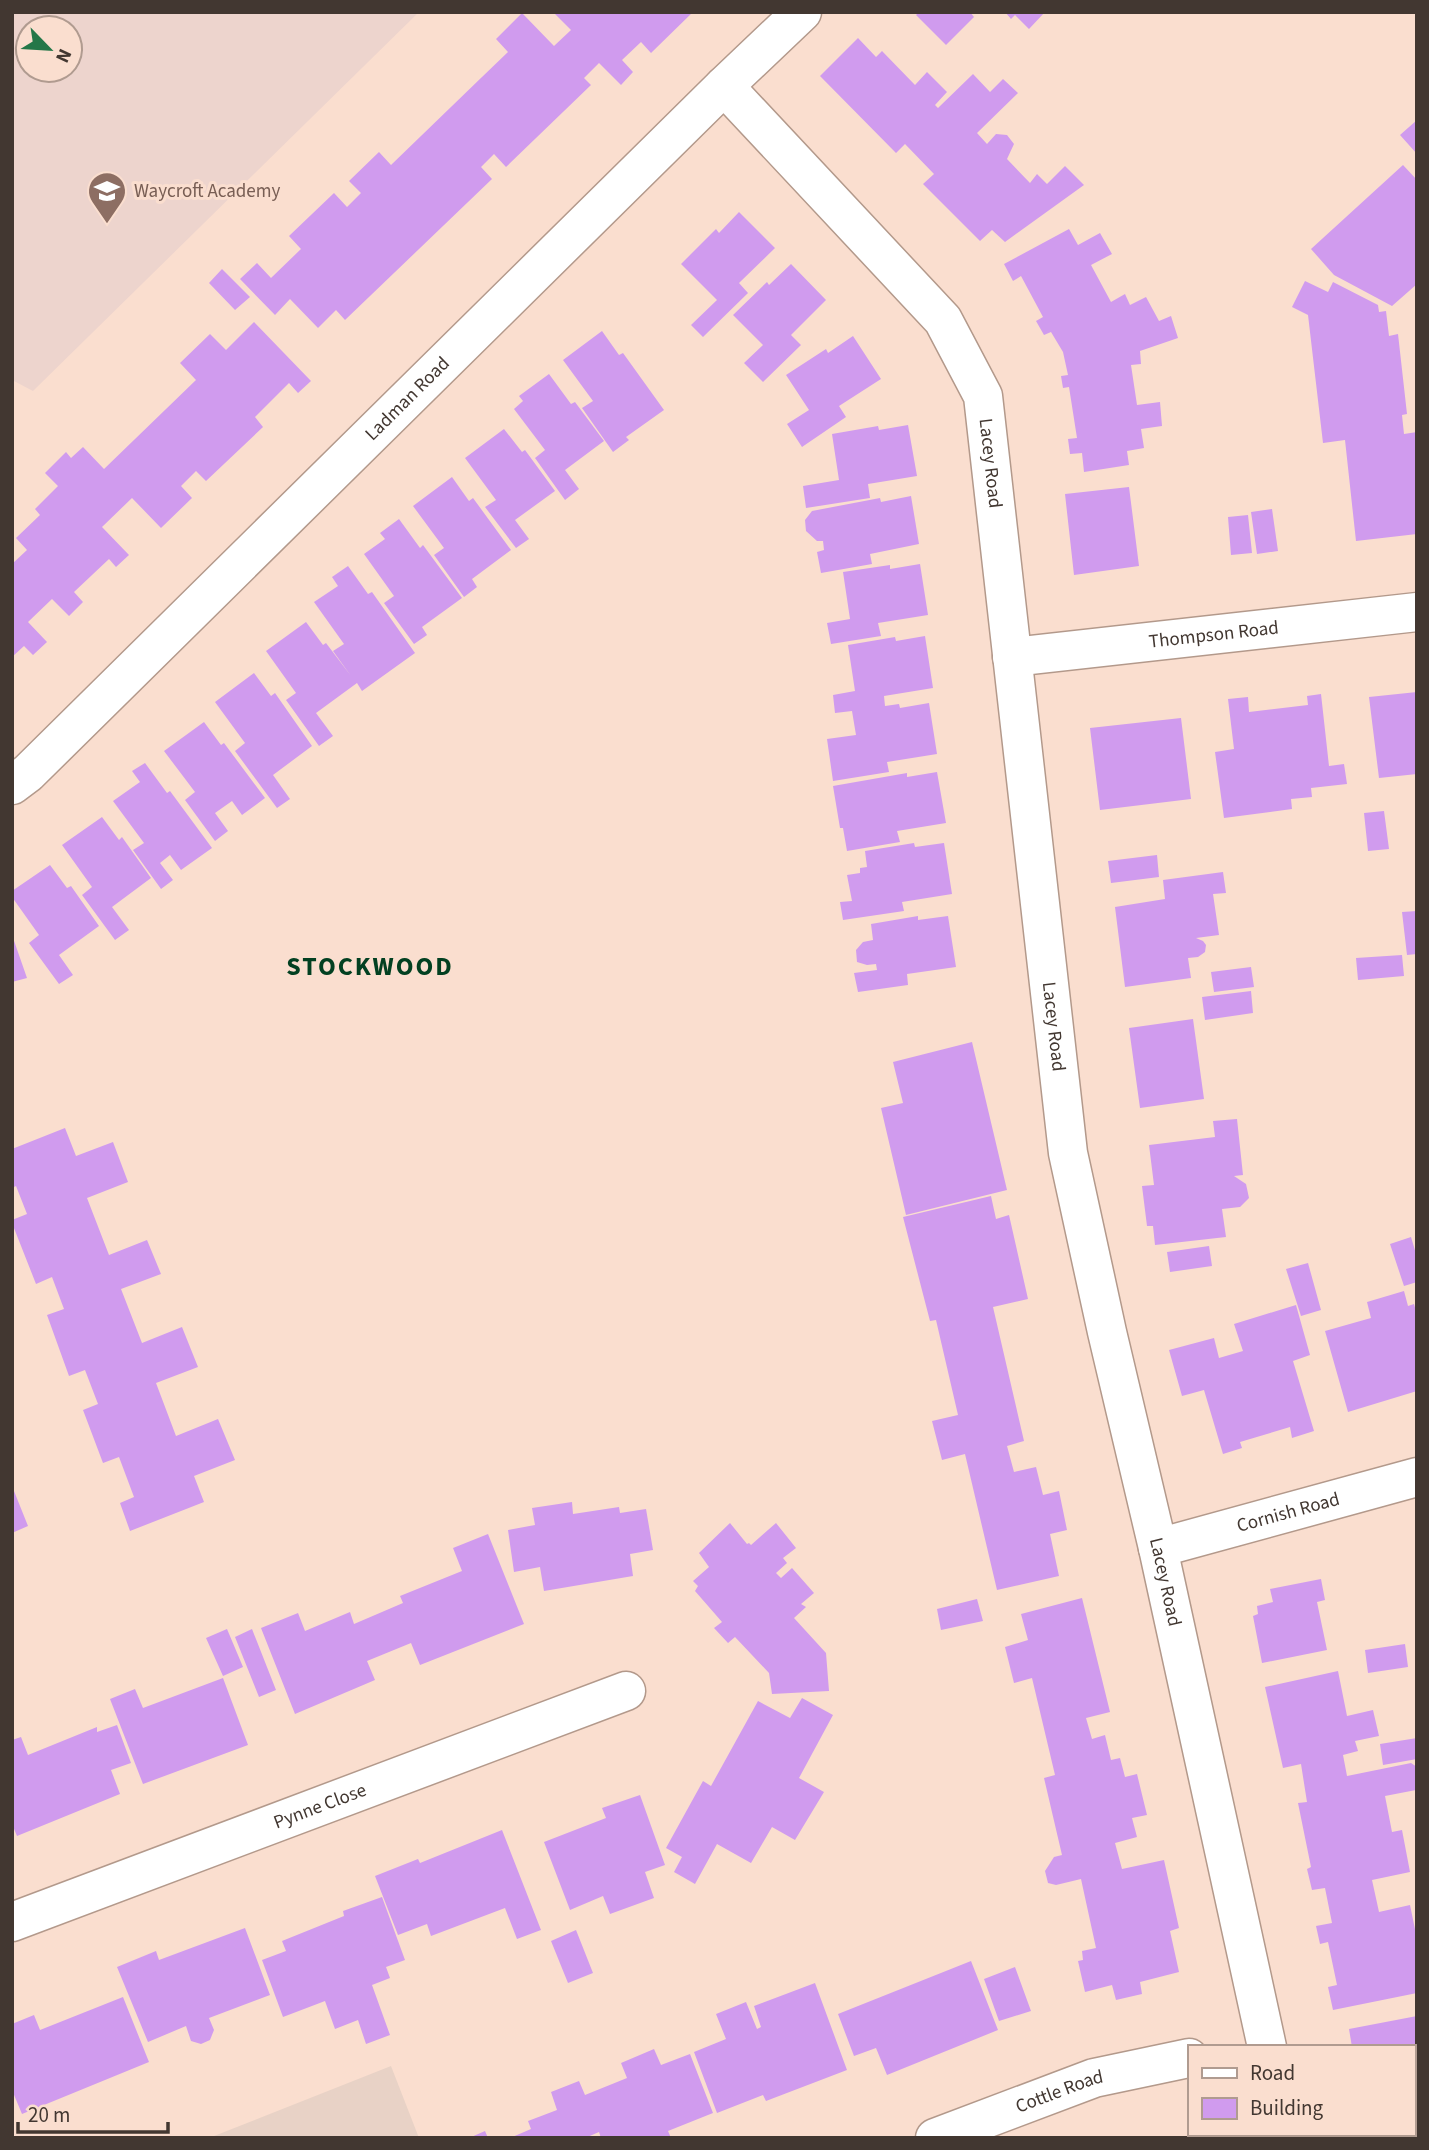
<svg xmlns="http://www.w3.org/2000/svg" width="1429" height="2150" font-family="'Source Sans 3',sans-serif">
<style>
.commercial{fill:#e8d2c6}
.education{fill:#edd4cd;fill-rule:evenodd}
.building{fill:#d09bee}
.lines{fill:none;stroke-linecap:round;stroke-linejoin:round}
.street-casing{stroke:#b3998b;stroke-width:41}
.street{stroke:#fff;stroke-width:38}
.labels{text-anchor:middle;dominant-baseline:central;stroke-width:6;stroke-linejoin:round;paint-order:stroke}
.education-label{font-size:19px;fill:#785e54;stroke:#fadecf;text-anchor:start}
.street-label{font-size:19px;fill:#423731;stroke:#fadecf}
.district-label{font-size:26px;font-weight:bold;letter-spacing:2px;fill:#024021;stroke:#fadecf}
</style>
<rect width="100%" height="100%" fill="#fadecf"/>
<!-- commercial -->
<path class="commercial" d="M391,2066L419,2138H209Z"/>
<!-- education -->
<path class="education" d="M12,12H419L33,391L12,380ZM28,28H70V70H28Z"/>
<!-- building -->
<path class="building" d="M553,12H693L651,53L641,42L622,60L633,72L621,85L599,63L584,78L591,85L506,167L494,154L481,167L492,179L345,320L336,310L318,328L290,299L275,315L240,279L257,263L271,278L301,249L289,236L334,193L347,207L361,193L349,181L379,152L391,165L482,77L508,52L496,39L522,13L554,46L571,30Z
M919,12H970L974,17L946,45L916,15Z
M1005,12H1045L1029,29L1015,15L1011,19Z
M858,38L876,57L882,51L915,85L927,72L947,92L935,105L938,108L973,74L990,92L1003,79L1018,93L977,133L987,144L996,134L1007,135L1014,144L1007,159L1030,183L1037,174L1047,184L1065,166L1084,185L1005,242L992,230L980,241L923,184L934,174L905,144L896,153L820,76Z
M1417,120V154L1400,135Z
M1403,165L1417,180V284L1392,306L1334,275L1311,249Z
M739,212L775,248L739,283L748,293L703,337L691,325L717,300L681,264L716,229L719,233Z
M1069,229L1078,245L1100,233L1112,254L1091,265L1111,302L1125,294L1130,305L1146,297L1159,321L1171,316L1178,338L1140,351L1141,364L1131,365L1137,405L1160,402L1162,426L1141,429L1144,448L1127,451L1129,465L1084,472L1082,453L1070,454L1068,439L1077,438L1069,387L1063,388L1061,376L1068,375L1063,352L1051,332L1044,335L1036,321L1043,317L1021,276L1013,281L1004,264Z
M791,264L826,300L791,335L801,345L763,382L744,363L763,345L733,315L767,282L769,285Z
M222,269L250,297L235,310L209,283Z
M1305,281L1328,292L1333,282L1378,305L1379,312L1386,311L1389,336L1398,334L1407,414L1402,415L1404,434L1417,432V534L1356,541L1345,440L1323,443L1308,315L1292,307Z
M254,322L311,381L298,393L289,383L255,417L263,427L206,481L196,471L181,486L192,498L161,528L132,498L102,527L129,555L116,567L109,559L74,592L83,602L69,616L52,599L28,622L47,642L33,655L24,646L12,657V564L27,550L16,538L40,515L35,509L58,486L45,473L66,452L71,458L83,447L104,469L196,380L180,363L210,334L226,350Z
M602,331L619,355L623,353L664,410L626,437L629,440L613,452L582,408L593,401L563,360Z
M853,336L881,379L839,406L846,417L802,447L787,424L809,410L786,375L826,349L828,353Z
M549,374L571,404L575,402L604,441L565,470L579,489L565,500L535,458L545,450L514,409L523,401L519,396Z
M908,425L917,476L868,484L870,498L806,508L803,486L839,480L832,434L878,426L879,430Z
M504,429L522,452L525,450L555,491L515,520L529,539L516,548L485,507L496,500L465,458Z
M452,477L469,501L473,498L511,550L472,579L477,587L464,597L434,555L444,548L413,506Z
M1129,487L1139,566L1074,575L1065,494Z
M911,496L919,544L870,554L872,564L821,573L817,552L824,550L823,541H817L806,531L805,520L812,511L880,498L881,502Z
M1272,509L1278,551L1257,554L1251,512Z
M1248,515L1252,553L1231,555L1228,517Z
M399,519L420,548L423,545L462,598L422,627L427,635L414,644L384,603L394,596L364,554L385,539L380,533Z
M920,564L928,615L878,623L881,636L831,644L827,623L850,619L843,572L890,565V569Z
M348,566L368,594L372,592L415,653L362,691L357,683L316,713L333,736L319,746L286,700L296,693L266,651L306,622L323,645L326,643L351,676L333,651L344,644L314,602L338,586L332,577Z
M925,636L933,688L884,696L885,706L899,704L900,708L929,703L937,754L887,762L889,772L833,781L827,739L856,735L852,711L835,713L833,695L855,691L848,645L895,637L896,641Z
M254,673L271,696L275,693L312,746L273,775L290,799L277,808L235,751L245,743L215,702Z
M1417,692V774L1379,778L1369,697Z
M1321,694L1329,766L1344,764L1347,784L1311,788L1312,797L1291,799L1292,809L1224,818L1215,752L1234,749L1228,699L1248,697L1249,712L1308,705L1307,696Z
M1181,718L1191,799L1100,810L1090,728Z
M204,722L221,745L224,743L265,798L242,815L232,801L215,813L228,831L215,841L185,800L195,792L164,751Z
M145,763L167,793L170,791L212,848L181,870L170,855L160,863L173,880L161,889L133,850L144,843L113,801L140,782L132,771Z
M937,772L946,823L897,831L900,842L847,851L843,828H840L833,786L907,773V777Z
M1384,811L1389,849L1368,851L1364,813Z
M102,817L119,840L122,837L151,878L112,907L129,930L115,940L82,895L92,887L62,845Z
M914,843L915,847L944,843L952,894L902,902L904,911L843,920L840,902L852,901L847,875L860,873V868L867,867L865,851Z
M1157,855L1159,877L1111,883L1108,861Z
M50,865L67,888L71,886L99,926L59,955L73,975L59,984L29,943L39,935L12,897V891Z
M1223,872L1226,893L1213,894L1219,935L1196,938L1203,941L1206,945L1205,952L1198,957L1188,958L1191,978L1125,987L1115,907L1165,899L1163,880Z
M1417,911V954L1407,955L1402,912Z
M918,916V920L948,916L956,967L907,974L908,985L858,992L854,973L877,970L876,964L867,965L857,962L856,950L863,942L873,940L871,924Z
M12,935L27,978L12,982Z
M1402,955L1404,976L1358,980L1356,958Z
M1251,967L1254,987L1214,992L1211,972Z
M1251,991L1253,1013L1205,1020L1202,997Z
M1193,1019L1204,1099L1140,1108L1129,1028Z
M972,1042L1007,1190L906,1215L881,1108L903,1103L893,1062Z
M1237,1119L1243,1175L1234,1176L1246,1184L1249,1198L1240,1207L1222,1209L1226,1237L1155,1245L1153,1226H1147L1142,1186L1154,1185L1149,1145L1215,1137L1213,1121Z
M65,1128L76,1156L113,1142L128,1182L87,1198L109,1255L147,1240L161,1274L121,1289L142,1343L182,1327L198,1367L156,1383L176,1436L218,1419L235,1460L194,1476L204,1502L130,1531L120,1503L134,1497L119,1457L103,1463L83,1410L98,1404L85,1370L69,1376L47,1315L64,1309L52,1277L36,1284L12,1223V1220L27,1214L16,1186L12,1188V1149Z
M991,1196L996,1219L1009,1215L1028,1299L993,1307L1024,1441L1007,1446L1014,1472L1036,1467L1043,1495L1059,1491L1067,1530L1050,1534L1059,1576L997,1590L965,1454L942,1460L932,1421L958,1415L936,1320L930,1321L903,1217Z
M1411,1237L1417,1257V1282L1404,1286L1390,1244Z
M1209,1246L1212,1266L1170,1272L1167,1252Z
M1308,1263L1321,1310L1301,1316L1286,1269Z
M1404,1291L1408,1306L1414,1304L1417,1315V1391L1348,1412L1325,1331L1371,1318L1367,1302Z
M1296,1305L1310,1355L1293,1361L1314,1431L1292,1438L1290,1427L1240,1442L1242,1448L1223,1454L1204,1390L1182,1396L1169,1350L1214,1338L1219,1358L1243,1351L1234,1324Z
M12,1486L28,1526L12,1533Z
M572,1502L573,1514L619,1507L620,1513L646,1509L653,1550L630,1554L633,1576L544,1591L540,1567L514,1572L508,1530L535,1525L532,1508Z
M730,1523L747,1544L749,1543L751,1545L776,1523L796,1548L783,1558L787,1563L776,1573L781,1578L792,1568L814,1593L801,1604L806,1607L794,1618L826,1653L829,1691L772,1694L769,1673L735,1637L728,1643L714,1628L722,1622L695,1591L698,1586L693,1581L709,1567L699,1553Z
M488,1534L524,1624L420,1665L411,1643L367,1661L375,1680L295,1714L261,1628L298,1613L305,1631L350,1612L354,1624L403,1603L400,1596L462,1571L453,1548Z
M1321,1579L1325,1600L1317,1602L1327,1650L1262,1663L1253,1616L1258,1614L1257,1606L1273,1602L1270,1589Z
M1082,1598L1110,1712L1086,1718L1092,1739L1105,1735L1111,1760L1120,1758L1125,1777L1137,1774L1147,1815L1132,1818L1137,1837L1115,1843L1122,1869L1164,1860L1179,1928L1170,1931L1179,1972L1140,1982L1142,1994L1116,2000L1112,1985L1085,1992L1078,1961L1083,1960L1082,1951L1096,1948L1081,1879L1056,1885L1048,1883L1045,1871L1054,1857L1062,1855L1044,1778L1055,1775L1032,1678L1014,1683L1005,1647L1028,1640L1021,1614Z
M977,1599L983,1621L941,1630L937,1609Z
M227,1629L243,1667L223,1676L206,1638Z
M252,1629L276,1690L259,1697L235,1637Z
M1405,1644L1408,1667L1368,1673L1365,1650Z
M1338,1671L1347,1716L1373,1710L1379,1736L1355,1741L1358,1751L1343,1755L1347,1776L1411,1763L1417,1767L1416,1790L1385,1796L1392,1832L1402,1830L1410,1872L1372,1880L1379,1912L1410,1905L1417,1939V1993L1333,2010L1328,1987L1337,1985L1328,1942L1320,1944L1316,1926L1332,1923L1325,1888L1312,1890L1307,1869L1311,1867L1298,1803L1307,1802L1301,1764L1283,1768L1265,1687Z
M223,1678L248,1745L143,1784L110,1699L135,1689L143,1708Z
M802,1698L833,1715L799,1778L824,1792L795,1840L772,1827L751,1863L717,1844L695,1884L674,1872L682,1857L666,1848L703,1781L711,1786L758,1701L790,1718Z
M117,1725L131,1763L111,1770L120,1794L17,1836L12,1824V1740L21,1737L28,1755L97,1727V1732Z
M1417,1738V1759L1383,1765L1380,1744Z
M640,1795L665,1865L645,1872L654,1898L610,1914L603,1896L570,1910L544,1842L606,1818L602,1808Z
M502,1830L541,1930L517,1939L505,1908L431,1936L427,1924L398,1935L375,1876L418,1859L420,1863Z
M382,1897L405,1960L386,1967L390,1978L372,1985L390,2035L366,2044L358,2020L335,2029L325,2001L283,2017L262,1960L286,1951L282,1941L344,1916L343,1911Z
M245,1928L270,1995L209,2018L214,2030L210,2040L201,2044L191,2041L186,2026L148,2042L117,1967L156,1951L159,1960Z
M576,1930L593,1973L568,1983L551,1941Z
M971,1961L998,2030L887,2075L876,2048L854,2056L838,2014Z
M1015,1967L1031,2011L999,2021L984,1979Z
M815,1983L847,2070L766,2101L763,2095L717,2113L694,2052L726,2039L716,2014L746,2002L757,2029L761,2027L754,2006Z
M123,1997L149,2062L22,2114L12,2090V2024L34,2015L40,2030Z
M1417,2016V2116L1413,2117V2047H1352L1349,2029Z
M654,2049L661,2065L690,2054L713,2113L668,2131L671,2138H601L599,2132L585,2138H510L531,2129L528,2121L557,2110L551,2092L579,2081L585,2095L627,2078L621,2063Z
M485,2131L488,2138H469Z
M1359,2134H1411V2138H1359Z"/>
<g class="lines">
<defs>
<g id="street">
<path id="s1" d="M724,86L943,320L983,396L1068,1153L1107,1332L1158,1548L1267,2047"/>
<path id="s2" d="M1012,657L1417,612"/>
<path id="s3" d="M12,785L28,773L724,86L802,12"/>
<path id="s4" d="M1158,1548L1417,1477"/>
<path id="s5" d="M12,1922L626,1691"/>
<path d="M1282,2134L1283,2138"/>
<path id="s6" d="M935,2138L1094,2078L1189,2058"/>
</g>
</defs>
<!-- street casing -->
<use href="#street" class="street-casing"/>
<!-- street -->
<use href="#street" class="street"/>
</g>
<!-- icons -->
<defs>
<symbol id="school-pin" viewBox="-11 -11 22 30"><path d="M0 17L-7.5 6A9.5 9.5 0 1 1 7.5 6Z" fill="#8d6e63" stroke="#fadecf"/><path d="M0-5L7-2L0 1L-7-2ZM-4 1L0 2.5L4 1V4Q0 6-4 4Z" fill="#fff"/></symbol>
</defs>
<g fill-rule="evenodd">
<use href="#school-pin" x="85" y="169" width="44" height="60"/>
</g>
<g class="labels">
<!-- education labels -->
<g class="education-label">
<text x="134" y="191">Waycroft Academy</text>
</g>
<!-- street labels -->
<g class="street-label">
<text stroke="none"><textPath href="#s3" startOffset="553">Ladman Road</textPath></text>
<text stroke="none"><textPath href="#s1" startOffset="474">Lacey Road</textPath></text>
<text stroke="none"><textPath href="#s2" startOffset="203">Thompson Road</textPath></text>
<text stroke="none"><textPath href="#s1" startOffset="1041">Lacey Road</textPath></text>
<text stroke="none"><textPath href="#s4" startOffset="135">Cornish Road</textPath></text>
<text stroke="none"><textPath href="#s1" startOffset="1608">Lacey Road</textPath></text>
<text stroke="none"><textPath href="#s5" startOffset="329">Pynne Close</textPath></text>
<text stroke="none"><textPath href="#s6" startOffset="133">Cottle Road</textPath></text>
</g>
<!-- district labels -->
<g class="district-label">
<text x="370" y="966">STOCKWOOD</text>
</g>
</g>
<!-- border -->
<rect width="1429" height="2150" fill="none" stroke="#423731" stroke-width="28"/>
<!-- legend -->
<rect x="1188" y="2045" width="228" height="91" fill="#fadecf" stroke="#b09b90" stroke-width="2"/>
<rect x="1202" y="2068" width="35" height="10" fill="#ffffff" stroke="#b09b90" stroke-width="2"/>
<text x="1250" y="2080" font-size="21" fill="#423731">Road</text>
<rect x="1202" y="2098" width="35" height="21" fill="#d09bee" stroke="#b09b90" stroke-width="2"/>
<text x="1250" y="2115" font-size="21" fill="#423731">Building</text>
<!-- north arrow -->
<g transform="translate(49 49) rotate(115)"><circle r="33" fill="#fadecf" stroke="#b09b90" stroke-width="2"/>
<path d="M0-5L12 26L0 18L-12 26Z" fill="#247748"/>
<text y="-10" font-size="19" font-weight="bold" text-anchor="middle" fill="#423731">N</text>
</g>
<!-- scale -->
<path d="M18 2122v10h150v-10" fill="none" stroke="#423731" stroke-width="3.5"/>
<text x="28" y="2122" font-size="21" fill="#423731" stroke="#fadecf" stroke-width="5" paint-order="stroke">20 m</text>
</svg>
